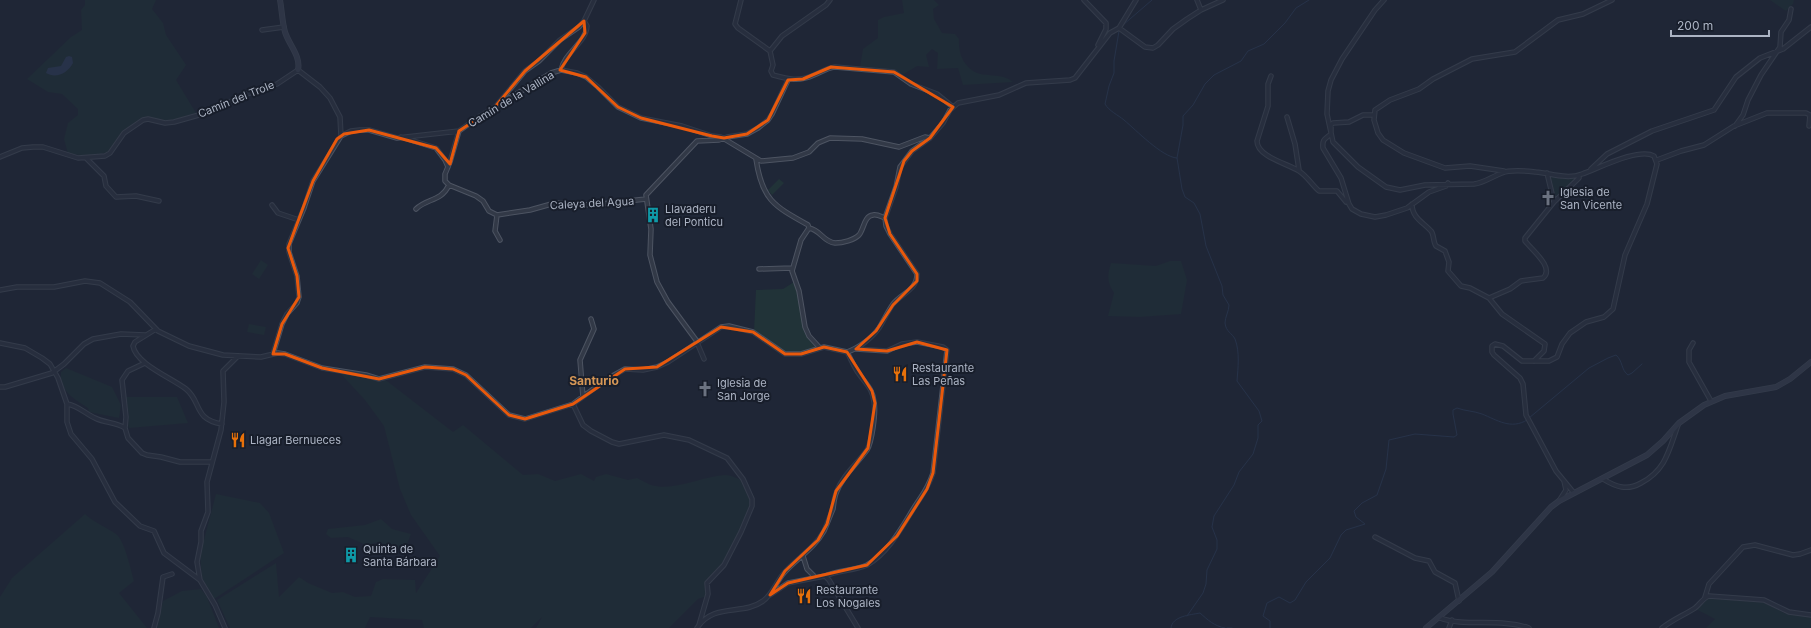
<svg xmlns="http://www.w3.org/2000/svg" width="1811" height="628" font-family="Inter,sans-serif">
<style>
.green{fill:#213338}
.water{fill:#31415f}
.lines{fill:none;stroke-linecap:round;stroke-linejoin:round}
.stream{stroke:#31415f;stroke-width:1}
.street-casing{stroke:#4d5462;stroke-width:5.5}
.secondary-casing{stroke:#4d5462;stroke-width:6}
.street{stroke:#323947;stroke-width:3.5}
.secondary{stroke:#40485a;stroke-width:4.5}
.marked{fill:none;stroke:#e8590c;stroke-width:3;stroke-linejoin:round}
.labels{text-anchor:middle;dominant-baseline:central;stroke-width:4;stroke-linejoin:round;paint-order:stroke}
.street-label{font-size:11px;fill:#acb4c4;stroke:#181e2b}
.poi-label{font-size:11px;fill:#acb4c4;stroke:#181e2b;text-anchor:start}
.neighbourhood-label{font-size:12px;font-weight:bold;fill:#d69756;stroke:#181e2b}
</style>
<rect width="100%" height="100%" fill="#1f2737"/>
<!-- green -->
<path class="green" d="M85,0H156L152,9L163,23L166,35L186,65L176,80L196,113L171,121L143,118L127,131L108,152L93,156L68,154L64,139L68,123L78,115V109L62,94L48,92L27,79L71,37L82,30L81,10L85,5Z
M902,0H934L939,5L933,9L934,19L942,33L955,34L959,39C958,52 963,67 977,73C989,77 1002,73 1013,82L963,85L958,68L937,69L938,53L932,49L926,55L929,67L917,66L904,74L860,67L863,49L878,38V20L884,17L904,13Z
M1770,0H1794L1793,4L1786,11Z
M1547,173L1557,175H1579V178L1554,202Z
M779,179L784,183L772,195L768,190Z
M261,260L268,265L259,279L252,274Z
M1170,261H1181L1187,280L1181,314L1140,317L1108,316L1114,293C1107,282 1107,276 1111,263L1156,266Z
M794,282L799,298L805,330L815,347C811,351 806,352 800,353C781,355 770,340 754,331L756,290L783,289Z
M249,324L266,327L264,335L247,332Z
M66,368L112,387L121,405L119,418L89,412L88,408C74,399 59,391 61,372Z
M341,374L363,376L387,381L453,432L463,425L523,475L538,474L555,481L581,474L594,481L596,477L606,474L628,480L637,478C641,480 646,483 651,485C673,492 703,476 725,475C732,475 739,479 745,482L752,506L724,565L707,583H705L707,596L698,599L669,628H536L542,617L531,628H424L422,620L370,617L365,628H230L217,600L276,563L279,597L299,577L308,583L332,593L343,592L355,597L371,596L376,582L383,579L415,580L416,593L440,556L411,515L400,489L384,426L365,400Z
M126,397H177L188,423L129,428L128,425L129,416Z
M216,494L260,503L269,513L284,553L214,599L202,578L200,555Z
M85,514C95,523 106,527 116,534C125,541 131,571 134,581L119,593L147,628H0V597L12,578Z
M381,519L392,529L411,534L407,544L400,549L378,542L371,544H364L348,537L331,538L326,534L328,529L365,525Z
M201,589L207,597L219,628H157L163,601L182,591Z
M1709,598L1763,601L1784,613L1811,616V628H1706L1715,619L1696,609Z"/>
<!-- water -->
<path class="water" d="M69,56L72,57L73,63C68,73 56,79 46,73L48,68L61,66L66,57Z"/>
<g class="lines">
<!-- stream -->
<path class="stream" d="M1123,25L1152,0
M1119,31L1114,61V73L1109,86L1105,104C1109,111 1118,115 1124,120C1136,130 1162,157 1177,158L1182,189L1185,197L1194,203L1200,214L1206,246L1222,286L1223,295L1229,305C1229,311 1225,317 1225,323C1226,332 1232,333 1235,339C1240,352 1238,368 1237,381L1259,411L1262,421L1258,425V438L1253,454L1239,472L1234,485L1214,516L1212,527L1217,540V549L1207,570L1206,584L1203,593L1187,616
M1177,158L1183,125V116L1193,105L1205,84L1214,75L1241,61L1248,51L1264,44L1285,23L1296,8L1309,0
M1529,418L1589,368L1608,358L1616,355C1623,361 1621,370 1628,375L1632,373L1642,364
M1171,628C1172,616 1190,615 1200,613C1208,620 1214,626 1225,628
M1227,628H1232
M1270,628V621L1263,616L1267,603L1279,597L1290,603L1295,600L1306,582L1330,558L1341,535L1346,530L1365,524L1356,517L1354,511L1362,503L1377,495L1386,469L1389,440L1415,434L1454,437L1457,435L1453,414V410L1457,408C1465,411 1474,411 1482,414C1497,420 1511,430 1527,420"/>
<defs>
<path id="street" d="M741,0L735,24L738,28L770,51L773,65L771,71L773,75C788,79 799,82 814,75C821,72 827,68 835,67L894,72L911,84L937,94L953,107
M1084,0L1106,23V29L1098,45
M1197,0L1201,10
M1384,0L1375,10L1342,59L1331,80L1328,91L1327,114L1333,142L1358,167L1386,187L1400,190L1425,185L1474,184C1484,183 1493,176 1502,173C1511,169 1526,171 1536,172C1550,173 1567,180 1582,174C1597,169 1639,147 1654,156L1657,164L1647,204L1625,255L1613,309L1604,317L1586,322L1570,333L1562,344L1557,357L1549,361H1522L1503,346L1495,344L1492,346V352L1494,355L1520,378L1523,384L1526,415L1556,471L1574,493
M1119,28L1136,0
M262,30L284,27
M770,51L782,36L826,5L830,0
M561,70C564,53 586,43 587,26L584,21
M1271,76L1268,84V106L1257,141C1257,157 1289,164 1299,171C1307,176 1312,185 1319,191H1337L1346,202
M497,105L525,71L539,61L560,40L579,27L584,21L594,0
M1374,115H1363L1349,122L1333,123L1331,125V134C1325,139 1322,139 1323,148L1341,178L1349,204L1352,209L1361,214L1375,217L1386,215L1407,208L1429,192L1446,186L1448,183
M1287,117L1295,144L1299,170
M1735,126L1743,115L1748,100L1761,75L1780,47L1781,32L1789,20L1791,9
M459,131L450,162L445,174V181L449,185L476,196L483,201L489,211L497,215L530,210L555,203L592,205L646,199
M341,136L351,131L360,130H369L397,138L459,131L480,116L551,73L561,70L577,73L586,77L598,87L618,107L641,118L682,126L712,136L721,137L761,161L793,158L809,152L818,143L830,138L862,139L899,147L925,137L930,138
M401,137L436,148L445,160L448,167
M0,157L22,148L33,147H43L78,158L105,156L110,153L124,133L143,120L148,119L165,123L174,122L213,111L241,96L277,84L298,70L320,87L330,98L340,117L341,136L313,181L304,208L289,244V252L297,276L299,297L297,303L287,314L282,324L273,354
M86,158L104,176L106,186L116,197L136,196L159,201
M756,159C762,200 774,206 808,225L809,228L801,240L792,271L799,291L805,327L809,336L820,348
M1657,160L1681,151L1704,145L1734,126L1767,113H1806L1810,115L1809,126
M1591,169L1607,154L1652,131L1714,110L1736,77L1760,58L1783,49L1811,27
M1504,171L1470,166L1445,168L1404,153L1383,140L1378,133L1374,120L1375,110L1390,100L1419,89L1433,79L1472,59L1515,52L1558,20L1583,14L1612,0
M1547,173L1554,202
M1412,204C1412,218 1423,222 1431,231C1434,234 1433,242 1436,246L1445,251L1449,262L1448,271L1461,286L1470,288L1489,298L1502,314L1545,344L1544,351L1534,361
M272,205L278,213L299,220
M416,209C427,198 441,202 449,185
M497,215L495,231L500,240
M809,228C821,230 823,242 835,243C843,243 854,240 859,235C864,229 864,216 873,215C877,214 882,217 885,218
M759,269L792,268
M0,290L17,287H54L85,281L100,283L130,302L158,331L189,346L223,355L261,357L278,353L285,354L322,368L366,375L379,379L425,367L453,369L466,375L509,415L525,419L573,404L607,379L625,369L643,370L657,367L668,362L721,327L729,326L753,332L785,354H801L824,347L847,352
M1489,298L1510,289L1521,281L1543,278C1555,268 1532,250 1525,241V238L1554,202L1579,178V175
M156,329L135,342L133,346C136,364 172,378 186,389C202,402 193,419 222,424
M0,343L25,348L42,358L50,364L58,378L67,404V422L71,434L92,459L115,502L140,526L154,531L164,553L200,580
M1693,343L1689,350V362L1711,401
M847,352C859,348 872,338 879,328C884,320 888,311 893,304C902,293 917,290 917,274L890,234L886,226L885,218L896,187L900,167L912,151L930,138L943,123L950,110L958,103L999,95L1026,83L1070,80L1075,78L1110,33L1119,28L1145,47L1153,48L1158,45L1173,29L1187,19L1201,10L1223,0
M704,359L696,340L668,302L657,282L650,255L651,229L646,195L697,141L719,140L727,137L747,134L758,128L768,120L772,114L788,80
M145,363L128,371L122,380L126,417L125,428L128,438L142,453L147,455L161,457L180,462H211
M0,387H5L52,373L64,364L84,344L93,339L121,334L145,335
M583,397L580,360L594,329L591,319
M67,404C77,405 86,414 95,418C104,423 116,422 125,428
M573,404L583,425L591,431L612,442L619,444L664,435L689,440L727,458L743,479L752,499V506L741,532L724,565L707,583L708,594L699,625
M1603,479C1616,487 1627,491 1641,483C1666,470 1669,450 1678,425
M1559,501L1566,490L1564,481
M1375,537L1415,558L1429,561L1435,572L1455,583L1459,601
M803,556L807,569L815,577
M825,576C838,570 854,571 867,565C887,554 901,529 912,511C921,496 927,491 933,473L947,350L943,347L917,342L902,344L887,351L856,349
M770,595L788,583L825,576L829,580L858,628
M1705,597L1709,584L1743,547L1755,545L1793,555L1800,554L1811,550
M1440,618C1465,627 1501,618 1529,628
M154,628L158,613L163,577L172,574
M225,628L215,605L200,580L197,562L201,542V531L208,512L207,482L221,430L224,402L223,371L238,356
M697,628C714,602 743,616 763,601C772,595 776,582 784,573C797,558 814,549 824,531C827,524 830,516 833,509C834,503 834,497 837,491C843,475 857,464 867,450C872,442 876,412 874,402C873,389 866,384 859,374C854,367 851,359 847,352
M1449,628L1452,620
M1662,628C1672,620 1684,615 1695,608C1700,604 1703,598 1709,596L1764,600L1789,612L1811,615"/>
<path id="secondary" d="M280,0C282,11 282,21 285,32C289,45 301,56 298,70
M1426,628L1492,572L1551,507L1559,501L1647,455L1663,441L1679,423L1704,405L1725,396L1776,387L1790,379L1811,362"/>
</defs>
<!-- street casing -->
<use href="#street" class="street-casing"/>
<!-- secondary casing -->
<use href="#secondary" class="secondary-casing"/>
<!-- street -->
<use href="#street" class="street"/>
<!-- secondary -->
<use href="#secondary" class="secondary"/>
</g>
<!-- marked area -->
<path d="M0 0H1811V628H0ZM584,21L585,33L560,70L586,77L618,107L641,118L712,136L724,138L747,134L768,120L788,80L803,79L831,67L894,72L953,107L930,138L912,151L904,161L885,218L890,234L917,274V281L893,305L876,331L856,349L887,351L917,342L947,350L933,473L927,489L897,536L867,565L788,583L770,595L785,571L818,540L827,524L836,491L868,448L875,403L872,391L847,352L824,347L801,354H785L753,332L721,327L657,367L625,369L573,404L525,419L509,415L466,375L453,369L425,367L379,379L322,368L285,354H273L282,324L299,297L297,276L288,248L313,181L337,139L344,134L369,130L436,148L450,164L459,131L495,107L525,71Z" fill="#1f2737" fill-opacity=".55" fill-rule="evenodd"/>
<path class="marked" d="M584,21L585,33L560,70L586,77L618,107L641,118L712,136L724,138L747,134L768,120L788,80L803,79L831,67L894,72L953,107L930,138L912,151L904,161L885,218L890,234L917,274V281L893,305L876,331L856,349L887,351L917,342L947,350L933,473L927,489L897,536L867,565L788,583L770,595L785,571L818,540L827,524L836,491L868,448L875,403L872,391L847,352L824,347L801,354H785L753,332L721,327L657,367L625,369L573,404L525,419L509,415L466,375L453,369L425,367L379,379L322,368L285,354H273L282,324L299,297L297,276L288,248L313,181L337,139L344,134L369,130L436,148L450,164L459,131L495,107L525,71Z"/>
<!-- icons -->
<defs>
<symbol id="church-bare" viewBox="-9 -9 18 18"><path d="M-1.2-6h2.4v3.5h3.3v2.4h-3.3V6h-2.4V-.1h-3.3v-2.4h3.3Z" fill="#6b7280" stroke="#181e2b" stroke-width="2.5" paint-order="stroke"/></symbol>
<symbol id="building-bare" viewBox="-9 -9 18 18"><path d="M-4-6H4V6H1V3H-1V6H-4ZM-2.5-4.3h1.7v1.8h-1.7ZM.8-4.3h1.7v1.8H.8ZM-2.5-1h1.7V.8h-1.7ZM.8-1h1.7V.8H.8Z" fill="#0f9aa8" stroke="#181e2b" stroke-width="2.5" paint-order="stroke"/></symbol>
<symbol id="restaurant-bare" viewBox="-9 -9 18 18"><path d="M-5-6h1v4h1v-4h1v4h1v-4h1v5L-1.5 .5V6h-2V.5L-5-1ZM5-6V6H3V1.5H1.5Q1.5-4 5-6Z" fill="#e8710a" stroke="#181e2b" stroke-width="2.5" paint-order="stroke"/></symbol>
</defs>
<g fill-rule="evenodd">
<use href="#church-bare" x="1537" y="187" width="22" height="22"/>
<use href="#building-bare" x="642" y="204" width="22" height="22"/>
<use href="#restaurant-bare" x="889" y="363" width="22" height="22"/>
<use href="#church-bare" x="694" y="378" width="22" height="22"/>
<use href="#restaurant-bare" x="227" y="429" width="22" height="22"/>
<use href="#building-bare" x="340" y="544" width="22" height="22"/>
<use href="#restaurant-bare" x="793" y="585" width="22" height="22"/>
</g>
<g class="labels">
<!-- street labels -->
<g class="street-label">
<text transform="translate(236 99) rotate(-22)">Camín del Trole</text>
<text transform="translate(511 99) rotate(-31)">Camín de la Vallina</text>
<text transform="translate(592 203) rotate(-3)">Caleya del Agua</text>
</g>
<!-- poi labels -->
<g class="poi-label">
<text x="1560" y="192">Iglesia de<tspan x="1560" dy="13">San Vicente</tspan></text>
<text x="665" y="209">Llavaderu<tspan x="665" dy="13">del Ponticu</tspan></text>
<text x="912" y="368">Restaurante<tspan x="912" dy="13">Las Peñas</tspan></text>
<text x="717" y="383">Iglesia de<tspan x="717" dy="13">San Jorge</tspan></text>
<text x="250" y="440">Llagar Bernueces</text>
<text x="363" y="549">Quinta de<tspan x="363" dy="13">Santa Bárbara</tspan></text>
<text x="816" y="590">Restaurante<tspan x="816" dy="13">Los Nogales</tspan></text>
</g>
<!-- neighbourhood labels -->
<g class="neighbourhood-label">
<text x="594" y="380">Santurio</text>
</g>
</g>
<!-- scale -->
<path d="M1671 30v6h98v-6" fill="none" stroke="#acb4c4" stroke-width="2"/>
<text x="1677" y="30" font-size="12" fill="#acb4c4" stroke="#181e2b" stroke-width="3" paint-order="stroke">200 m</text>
</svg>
